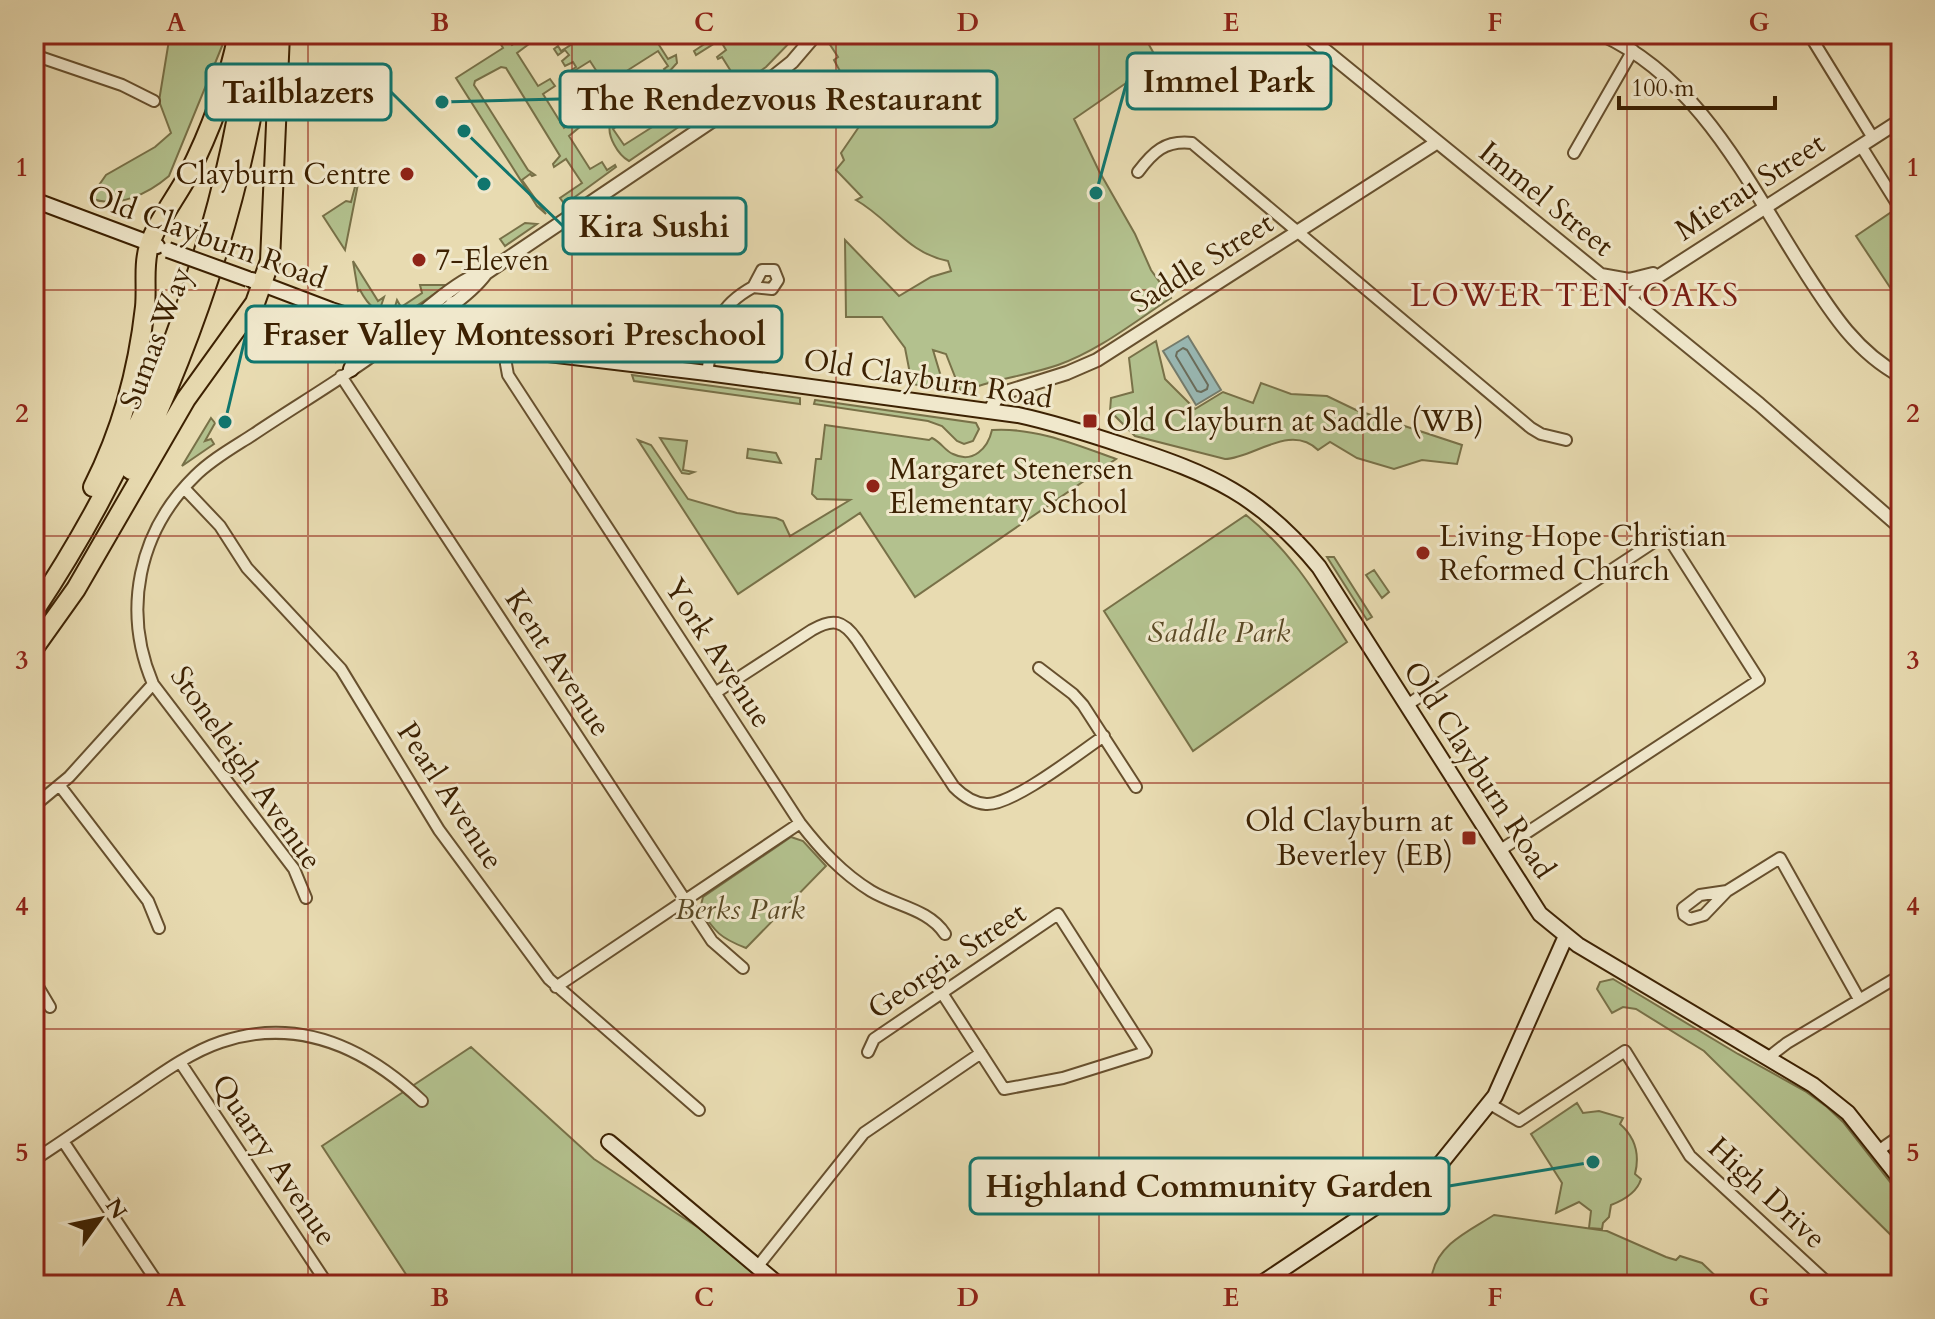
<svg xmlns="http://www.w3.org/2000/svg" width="1935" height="1319" font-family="Cardo,serif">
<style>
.green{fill:#b3c18e;stroke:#787148;stroke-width:2}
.water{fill:#99b9b5;stroke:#747c6d;stroke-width:2}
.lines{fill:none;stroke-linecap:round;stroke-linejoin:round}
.shore{stroke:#6a6d5c;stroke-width:2}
.minor-casing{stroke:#67502e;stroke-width:14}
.tertiary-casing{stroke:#67502e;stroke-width:16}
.secondary-casing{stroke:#3c2102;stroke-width:18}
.motorway-casing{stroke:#3c2102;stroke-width:22}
.minor{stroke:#f0e8cc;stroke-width:10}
.tertiary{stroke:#f0e8cc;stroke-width:12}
.secondary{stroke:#f0e8cc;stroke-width:14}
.motorway{stroke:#e8dbb1;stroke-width:18}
.secondary-bridge-casing{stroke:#3c2102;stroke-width:18;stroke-linecap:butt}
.secondary-bridge{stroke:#f0e8cc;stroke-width:14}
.grid{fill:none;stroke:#8f2418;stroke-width:2;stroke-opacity:0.55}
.poi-dot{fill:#8f2418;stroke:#f0e8cc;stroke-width:3}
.labels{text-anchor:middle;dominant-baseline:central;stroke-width:6;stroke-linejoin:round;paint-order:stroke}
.poi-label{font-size:30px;fill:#3c2102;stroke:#f0e8cc;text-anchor:start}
.street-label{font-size:30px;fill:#3c2102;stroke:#f0e8cc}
.park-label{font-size:30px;font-style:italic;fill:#5a4925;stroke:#f0e8cc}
.neighbourhood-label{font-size:32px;letter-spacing:2px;fill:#7a1f14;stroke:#f0e8cc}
.leader{fill:none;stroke:#0f766e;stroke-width:3}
.callout-dot{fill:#0f766e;stroke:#f0e8cc;stroke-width:3}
.callout{fill:#f0e8cc;stroke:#0f766e;stroke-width:3}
.callout-label{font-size:32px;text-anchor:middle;font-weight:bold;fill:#3c2102}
.neatline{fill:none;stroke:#8f2418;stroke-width:3}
.grid-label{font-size:26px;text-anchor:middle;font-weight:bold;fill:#8f2418}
</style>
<rect width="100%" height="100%" fill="#e8dbb1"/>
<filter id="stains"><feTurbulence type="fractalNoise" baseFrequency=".0025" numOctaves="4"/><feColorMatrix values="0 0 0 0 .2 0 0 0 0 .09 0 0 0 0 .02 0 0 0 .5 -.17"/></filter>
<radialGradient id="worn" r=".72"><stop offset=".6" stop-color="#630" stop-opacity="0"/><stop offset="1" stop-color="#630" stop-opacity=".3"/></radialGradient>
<!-- green -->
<path class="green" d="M170,34H227L169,176C148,194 117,209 90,198L106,175L155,147L171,133L159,101Z
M495,34H505L512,45L525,37L529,44L517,53L538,86L550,79L555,86L543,94L564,128L577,120L581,126L569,136L590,169L602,162L607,170L615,165L616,167L568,202H563L560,198L582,183L566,159L554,167L553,164L560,156L506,68L501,67L475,81L474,85L478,91L528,170L535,175L532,176L530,174L522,180L546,214L537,206L456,78L503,48Z
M573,34H628L633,42L645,34H652L668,59L676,55L677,63L667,74L664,69L668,66L658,51L625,72L635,89L632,90L629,87L612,97L614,100L599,109L602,114H598L589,103L593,101L596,105L612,95L590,61L574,71L576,75L573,77L569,72L576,67L573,62L565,66L562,61L569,55L565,50L558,55L554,49L558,46L561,51L577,41Z
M705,34H798L766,67L629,161C618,155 607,136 610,124L614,121L617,126L613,129L624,145L657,124L647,108L644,109L640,103L651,96L655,101L651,104L662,120L696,99L685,82L680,85L677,80L682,77L687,84L690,82L685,75L690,72L692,75L688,78L699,94L732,73L722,57L718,59L717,57L726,50L720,40L696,55L694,51L709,41Z
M829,34H1143L1158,61L1074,119L1099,171L1135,234L1151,270L1171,298C1134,322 1100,350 1058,365C1026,376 993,379 961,392L946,354L933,350L945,390L912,384L905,348L882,317H846L845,240L899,296L931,277L951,271L948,261C907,253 891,220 856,200L862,197L836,170L844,160L841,153L865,118L834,60L838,57L827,40Z
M356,183L358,184L345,250L323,216L346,201L351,202Z
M1893,211L1901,223V304L1856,236Z
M525,223L537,224L505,246L500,239Z
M353,261L378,301L384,297L381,306L394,310L397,300L401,307L422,293L420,285H447C417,305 385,338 360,290L358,291Z
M331,324L348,333C355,348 349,353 336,362L333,355L337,357L347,348L334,336Z
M1156,341L1165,379L1195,409L1223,392L1253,403L1261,383L1291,394L1327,396L1356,410L1462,445L1457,464L1422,460L1394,469L1357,458L1330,442L1318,450C1290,423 1254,458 1225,459L1135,436L1110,411L1111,398L1133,392L1129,358Z
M632,375L800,398V404L634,381Z
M815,400L976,423L979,429L973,441L964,444L957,441L942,426L928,421L814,404Z
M211,418L215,423L205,441L211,439L214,444L182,466Z
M825,425L929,440L932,438C941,442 945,451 953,454C973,464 988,448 992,430C1034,427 1077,445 1116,459L915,597L860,513L738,594L638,440L651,445L688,499L737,513L776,518L783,521L790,536L850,500L817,499L812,494L816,459H821Z
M660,438L687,441L683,470L694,472L689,474L682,473Z
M748,449L776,453L781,463L747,458Z
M1246,515C1291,551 1317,595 1347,642L1193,751L1104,611Z
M1327,557H1334L1372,617L1367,620Z
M1374,570L1389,592L1382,598L1366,575Z
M791,837L803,841L826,866L746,948C720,938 715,932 700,909L703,897Z
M1613,979L1738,1054L1805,1091L1827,1107L1843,1122L1901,1196V1245L1704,1051L1636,1009L1623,1007L1612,1013L1597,989L1600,982Z
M471,1047L594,1159L702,1230L767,1285H408L411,1282L322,1146Z
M1577,1103L1583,1113L1599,1111L1623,1118L1620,1124C1636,1138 1640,1154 1635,1174L1641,1179C1637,1193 1624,1200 1611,1205L1609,1217L1603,1223L1602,1229L1589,1228L1591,1211L1579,1202L1556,1213L1562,1183L1531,1134Z
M1494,1215L1607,1231L1666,1257L1676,1260L1680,1256L1702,1263L1725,1285H1417L1432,1275C1438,1244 1469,1231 1494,1215Z"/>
<!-- water -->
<path class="water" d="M1188,336L1221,390L1196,405L1163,351Z"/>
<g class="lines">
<!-- shore -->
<path class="shore" d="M1183,348L1187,350L1208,385L1207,389L1201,392L1197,391L1176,356L1177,352Z"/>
<defs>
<path id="minor" d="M1809,34L1873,138
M34,45L38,34
M34,55L122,85L154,101
M1861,146L1901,210
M1574,153L1633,50
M1138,172C1153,152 1165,140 1192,143L1531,428L1541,434L1566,440
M507,349L506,364L508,375L800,823C821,850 842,873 871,891C896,906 929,909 945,934
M707,373C714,331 713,309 753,287L772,289L778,280L774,270H762L753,287
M341,376L712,941L743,968
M184,488L220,526L247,568L341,669L439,830L549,979L699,1110
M1039,668L1073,694L1083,705L1136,787
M715,693L812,630C833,618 843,620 857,640L954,787C963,796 973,803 986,804C1012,806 1079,753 1104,736
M1407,705L1666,534L1759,680L1499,851
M60,786L148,901L159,928
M34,806L69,777L153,684
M1727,891L1700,895L1683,908L1684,915L1690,919L1704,915L1727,891L1780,858L1859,999
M306,898L294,869L153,684C122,611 138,532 195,476C212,459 234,447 254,434C303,401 356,371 401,334
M34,980L50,1007
M556,987L800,823
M868,1052L874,1039C935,998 996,956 1058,914L1146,1052L1063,1078L1004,1089L942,993
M1769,1057L1787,1043L1901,975
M180,1062L328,1285
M1490,1104L1519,1121L1625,1051L1690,1156L1830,1285
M63,1141L159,1285
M1878,1151L1901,1135
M34,1160C68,1138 102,1114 136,1091C162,1073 191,1052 221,1042C299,1016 366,1048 422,1101
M758,1266L864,1133L981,1053"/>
<path id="tertiary" d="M1305,34L1759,404L1901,528
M1601,34C1700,79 1748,183 1804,270C1831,312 1856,352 1901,376
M1601,275L1629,280L1653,274
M1629,300L1637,290L1901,120
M403,332C416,317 467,272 486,273
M401,334C427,325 470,295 486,273L752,94L792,62L816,34
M990,410L998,396L1003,393L1067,373L1097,360L1436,143"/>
<path id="secondary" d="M34,200L157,246
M252,280L331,310L422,339L707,373L1018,415C1055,423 1089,434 1125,446C1211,474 1260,495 1319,567L1540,914L1578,945L1813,1085L1848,1113L1901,1180
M453,304C447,324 453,332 471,340
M337,316L360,338V350L351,369
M609,1142L779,1285
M1259,1285L1441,1163L1495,1096L1566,936"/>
<path id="motorway" d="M131,470C198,332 245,186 265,34
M93,487C122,430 138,370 145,307C147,286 143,266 149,246C157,222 175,199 187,177C210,132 228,83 238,34
M34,611C148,440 225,239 250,34
M34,648L76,589L186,399L255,303L270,261L280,34"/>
</defs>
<!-- minor casing -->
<use href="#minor" class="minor-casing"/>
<!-- tertiary casing -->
<use href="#tertiary" class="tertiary-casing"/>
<!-- secondary casing -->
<use href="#secondary" class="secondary-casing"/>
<!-- motorway casing -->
<use href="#motorway" class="motorway-casing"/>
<!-- minor -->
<use href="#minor" class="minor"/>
<!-- tertiary -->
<use href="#tertiary" class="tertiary"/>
<!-- secondary -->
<use href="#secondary" class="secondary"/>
<!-- motorway -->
<use href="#motorway" class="motorway"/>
<defs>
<path id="secondary-bridge" d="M168,250L248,279"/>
</defs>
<!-- secondary-bridge casing -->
<use href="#secondary-bridge" class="secondary-bridge-casing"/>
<!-- secondary-bridge -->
<use href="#secondary-bridge" class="secondary-bridge"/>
</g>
<!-- grid -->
<path class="grid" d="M308,34V1285M572,34V1285M836,34V1285M1099,34V1285M1363,34V1285M1627,34V1285M34,290H1901M34,536H1901M34,783H1901M34,1029H1901"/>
<!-- markers -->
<g class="poi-dot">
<circle cx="407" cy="174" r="8"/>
<circle cx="419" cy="260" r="8"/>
<rect x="1082" y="413" width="16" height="16" rx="4"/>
<circle cx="873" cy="486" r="8"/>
<circle cx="1423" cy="553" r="8"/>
<rect x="1461" y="830" width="16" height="16" rx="4"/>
</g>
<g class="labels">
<!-- poi labels -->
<g class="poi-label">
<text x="391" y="174" text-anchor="end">Clayburn Centre</text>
<text x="435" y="260">7-Eleven</text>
<text x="1106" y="421">Old Clayburn at Saddle (WB)</text>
<text x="889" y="469">Margaret Stenersen<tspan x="889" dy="34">Elementary School</tspan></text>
<text x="1439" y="536">Living Hope Christian<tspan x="1439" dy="34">Reformed Church</tspan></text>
<text x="1453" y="821" text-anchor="end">Old Clayburn at<tspan x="1453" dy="34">Beverley (EB)</tspan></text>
</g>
<!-- street labels -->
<g class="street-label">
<text transform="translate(1750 187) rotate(-33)">Mierau Street</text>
<text transform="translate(1546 199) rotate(39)">Immel Street</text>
<text transform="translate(207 237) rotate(20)">Old Clayburn Road</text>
<text transform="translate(1202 263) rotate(-32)">Saddle Street</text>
<text transform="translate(156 338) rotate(-69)">Sumas Way</text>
<text transform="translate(928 379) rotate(9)">Old Clayburn Road</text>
<text transform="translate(718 653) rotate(57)">York Avenue</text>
<text transform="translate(558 663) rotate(57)">Kent Avenue</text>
<text transform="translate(246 768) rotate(55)">Stoneleigh Avenue</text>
<text transform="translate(1479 770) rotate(57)">Old Clayburn Road</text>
<text transform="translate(450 796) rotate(57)">Pearl Avenue</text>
<text transform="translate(947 961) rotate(-34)">Georgia Street</text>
<text transform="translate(274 1160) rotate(56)">Quarry Avenue</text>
<text transform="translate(1767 1193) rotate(43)">High Drive</text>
</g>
<!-- park labels -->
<g class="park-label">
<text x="1219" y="632">Saddle Park</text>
<text x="740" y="909">Berks Park</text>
</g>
<!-- neighbourhood labels -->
<g class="neighbourhood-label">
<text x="1575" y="296">LOWER TEN OAKS</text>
</g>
</g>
<!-- callouts -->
<path class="leader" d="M1096 193L1127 81M484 184L391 92M442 102L560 99M464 131L563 226M225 422L246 334M1593 1162L1449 1186"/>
<g class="callout-dot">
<circle cx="1096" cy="193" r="8"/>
<circle cx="484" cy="184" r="8"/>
<circle cx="442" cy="102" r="8"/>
<circle cx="464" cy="131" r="8"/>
<circle cx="225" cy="422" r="8"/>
<circle cx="1593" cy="1162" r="8"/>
</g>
<g class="callout">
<rect x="1127" y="53" width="204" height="56" rx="8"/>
<rect x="206" y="64" width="185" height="56" rx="8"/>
<rect x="560" y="71" width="437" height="56" rx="8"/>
<rect x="563" y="198" width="183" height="56" rx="8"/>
<rect x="246" y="306" width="536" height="56" rx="8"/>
<rect x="970" y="1158" width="479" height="56" rx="8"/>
</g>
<g class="callout-label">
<text x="1229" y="92">Immel Park</text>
<text x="298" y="103">Tailblazers</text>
<text x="779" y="110">The Rendezvous Restaurant</text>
<text x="654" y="237">Kira Sushi</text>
<text x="514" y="345">Fraser Valley Montessori Preschool</text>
<text x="1209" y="1197">Highland Community Garden</text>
</g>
<!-- margin -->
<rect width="1935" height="1319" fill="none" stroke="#e8dbb1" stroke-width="88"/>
<!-- north arrow -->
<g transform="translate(100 1219) rotate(57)" stroke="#f0e8cc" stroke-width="6" paint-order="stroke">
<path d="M0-6L14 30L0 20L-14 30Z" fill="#3c2102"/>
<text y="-12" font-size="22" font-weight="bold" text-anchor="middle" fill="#3c2102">N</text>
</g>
<!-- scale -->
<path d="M1619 96v12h156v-12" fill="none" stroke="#3c2102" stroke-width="4"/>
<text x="1631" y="96" font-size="24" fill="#3c2102" stroke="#f0e8cc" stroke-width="6" paint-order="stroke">100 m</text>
<rect x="44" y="44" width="1847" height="1231" class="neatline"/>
<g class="grid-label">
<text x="176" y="31">A</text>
<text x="440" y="31">B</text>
<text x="704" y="31">C</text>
<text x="968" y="31">D</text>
<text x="1231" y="31">E</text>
<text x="1495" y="31">F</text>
<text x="1759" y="31">G</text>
<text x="22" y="176">1</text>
<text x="1913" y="176">1</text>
<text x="22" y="422">2</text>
<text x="1913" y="422">2</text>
<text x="22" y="669">3</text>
<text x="1913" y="669">3</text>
<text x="22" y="915">4</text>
<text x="1913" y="915">4</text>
<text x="22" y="1161">5</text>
<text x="1913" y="1161">5</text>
<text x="176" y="1306">A</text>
<text x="440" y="1306">B</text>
<text x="704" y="1306">C</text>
<text x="968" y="1306">D</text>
<text x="1231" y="1306">E</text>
<text x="1495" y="1306">F</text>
<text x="1759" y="1306">G</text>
</g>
<rect width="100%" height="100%" filter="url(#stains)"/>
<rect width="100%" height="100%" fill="url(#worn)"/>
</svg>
